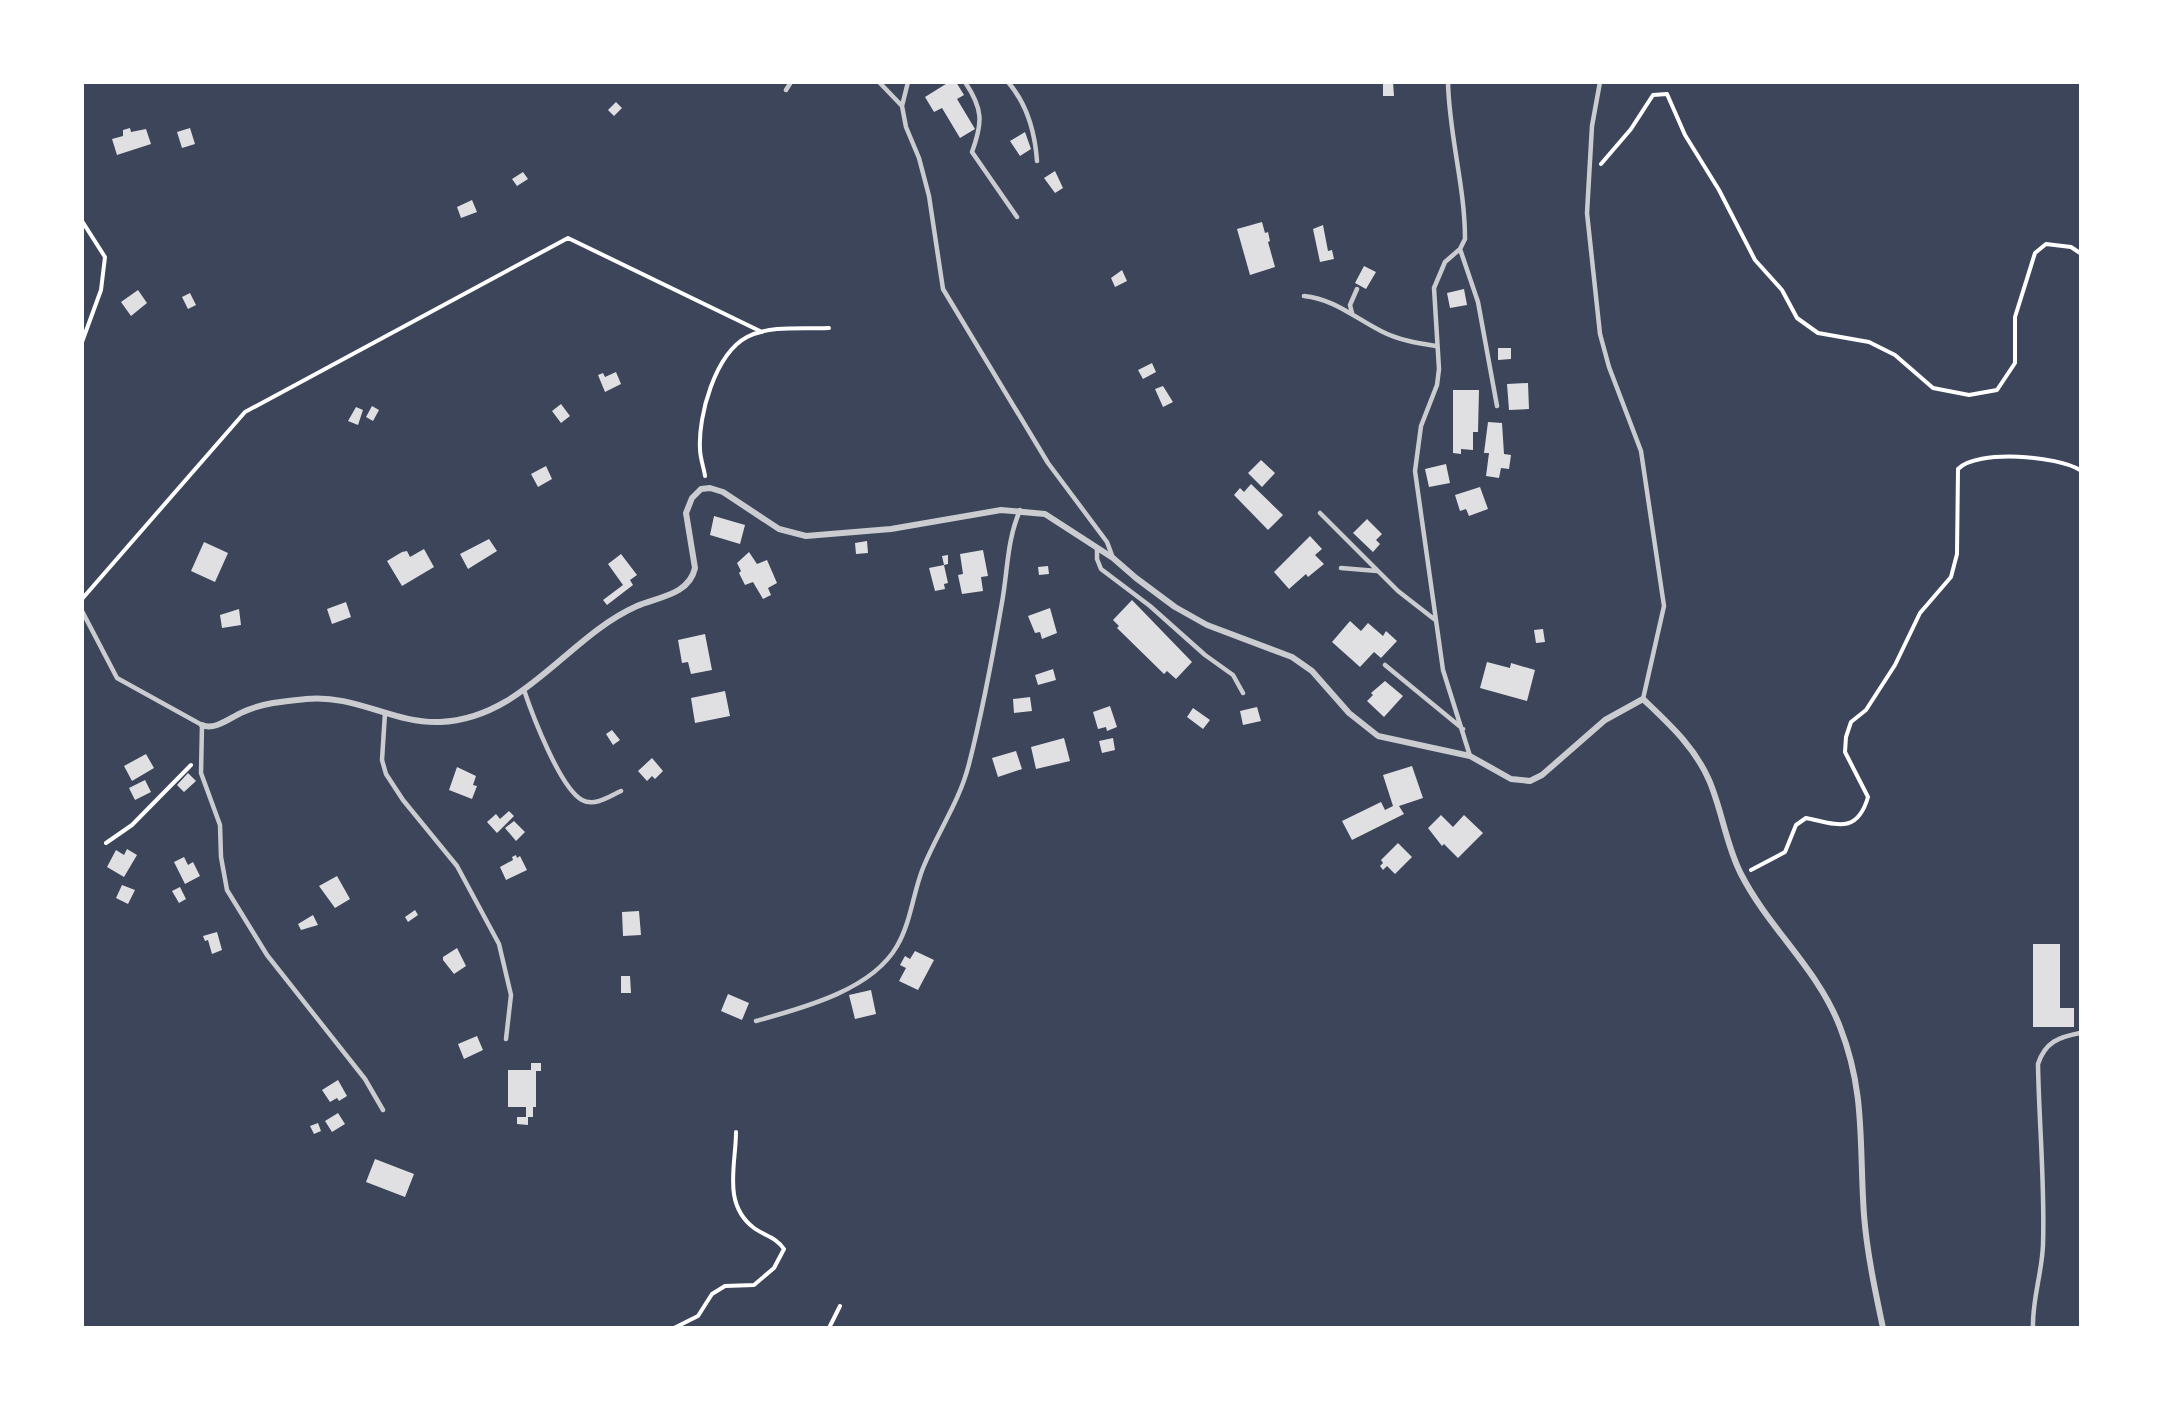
<svg xmlns="http://www.w3.org/2000/svg" width="2163" height="1410" font-family="'Crimson Pro',serif">
<style>
.green{fill:#3c4559}
.building{fill:#e0e0e3}
.lines{fill:none;stroke-linecap:round;stroke-linejoin:round}
.path{stroke:#fff;stroke-width:4}
.service{stroke:#caccd0;stroke-width:4.5}
.minor{stroke:#caccd0;stroke-width:6}
</style>
<rect width="100%" height="100%" fill="#2d3142"/>
<!-- green -->
<path class="green" d="M82,83H2080V1327H83Z"/>
<!-- building -->
<path class="building" d="M949,82H956L964,95L957,99L975,129L960,138L942,108L934,112L925,97Z
M1383,82H1393L1394,96H1383Z
M616,102L622,108L614,116L608,110Z
M130,128L131,132L146,129L151,144L117,155L112,139L123,136V130Z
M190,128L195,144L182,148L177,132Z
M1025,132L1031,149L1020,156L1010,141Z
M1055,171L1063,188L1055,193L1044,178Z
M523,172L528,179L517,186L512,179Z
M472,200L477,212L461,218L457,207Z
M1262,222L1265,233L1268,232L1270,241L1268,242L1275,267L1250,275L1237,229Z
M1323,225L1328,251L1332,250L1334,259L1320,262L1313,229Z
M1364,266L1376,272L1366,289L1355,283Z
M1122,270L1127,281L1115,287L1111,278Z
M1464,289L1467,305L1450,308L1447,293Z
M138,290L147,303L131,316L121,302Z
M190,293L196,305L188,309L182,297Z
M1498,348H1511V359L1498,360Z
M1152,363L1156,372L1143,379L1138,370Z
M616,372L621,384L605,392L598,375L603,373L605,377Z
M1528,383L1529,409L1509,410L1507,384Z
M1163,386L1173,402L1163,407L1155,389Z
M1453,390H1479L1478,432H1473V450L1461,449V454L1453,453Z
M561,404L570,416L561,423L552,411Z
M372,406L379,410L373,421L366,417Z
M356,407L363,410L358,425L348,421Z
M1488,422L1502,423L1504,454L1511,455L1509,469L1501,468L1499,478L1486,476L1489,453H1484Z
M1261,460L1275,473L1262,487L1248,473Z
M1446,464L1450,483L1429,487L1425,469Z
M546,466L552,479L538,487L531,474Z
M1251,484L1283,515L1268,530L1234,495L1240,488L1244,492Z
M1480,487L1488,509L1469,516L1466,509L1460,511L1455,495Z
M714,516L745,525L740,544L710,535Z
M1367,519L1382,534L1376,540L1380,544L1373,552L1353,533Z
M1310,536L1322,549L1315,555L1324,564L1308,577L1306,574L1289,589L1274,572Z
M489,539L497,551L468,569L460,554Z
M867,541L868,553L856,554L855,543Z
M204,542L228,553L215,582L191,571Z
M424,549L434,567L402,586L387,561L402,552L407,551L410,557Z
M983,550L988,576L981,577L983,591L962,594L958,575L963,574L960,554Z
M749,552L757,564L767,560L777,583L768,588L771,595L763,599L753,582L745,585L739,573L741,571L737,563Z
M621,554L637,575L630,580L633,585L607,605L603,600L623,585L608,564Z
M948,555V564L944,565L942,556Z
M944,565L948,583L944,584L945,589L935,591L929,568Z
M1048,566L1049,574L1039,575L1038,567Z
M1132,600L1192,662L1176,679L1167,671L1164,674L1117,628L1119,626L1113,620Z
M346,602L351,617L332,624L327,609Z
M1050,608L1057,633L1042,639L1040,632L1035,633L1028,616Z
M239,609L241,625L222,628L220,615Z
M1350,621L1361,631L1368,623L1383,636L1386,631L1397,641L1381,658L1374,652L1360,667L1332,642Z
M1543,629L1545,642L1536,643L1534,630Z
M705,634L712,670L691,674L688,662L682,663L678,640Z
M1487,662L1510,668L1511,663L1535,670L1527,701L1480,688Z
M1053,669L1056,680L1038,685L1035,675Z
M1385,681L1403,696L1384,717L1367,701L1373,695L1371,693Z
M725,691L730,716L695,723L691,698Z
M1030,697L1032,711L1014,713L1013,699Z
M1110,706L1117,727L1107,731L1106,727L1098,729L1093,712Z
M1257,707L1261,721L1243,725L1240,711Z
M1193,708L1210,720L1203,729L1187,717Z
M612,730L620,740L613,745L606,734Z
M1064,738L1070,761L1036,769L1031,747Z
M1113,738L1115,750L1102,753L1099,741Z
M1016,751L1022,769L998,777L992,758Z
M146,754L154,768L132,781L124,766Z
M652,758L663,771L655,779L652,776L647,781L638,771Z
M1412,766L1423,798L1399,806L1404,814L1352,840L1342,821L1381,802L1385,810L1393,806L1383,775Z
M457,767L476,776L473,785L477,786L472,799L449,790Z
M188,773L196,781L184,792L177,785Z
M145,780L151,792L135,800L129,788Z
M509,811L514,816L497,833L487,822L496,814L500,819Z
M1441,815L1453,827L1464,815L1483,833L1458,858L1444,844L1442,846L1428,828Z
M514,821L525,832L516,841L505,828Z
M1398,843L1412,857L1395,874L1387,866L1383,870L1380,866L1383,863L1381,860Z
M127,849L137,855L124,877L107,867L116,850L124,855Z
M516,855L517,858L520,856L527,870L506,880L500,867L513,860L512,857Z
M184,857L188,865L193,862L200,876L185,884L174,862Z
M337,876L350,899L335,908L319,886Z
M122,885L135,890L128,904L116,898Z
M180,887L186,899L179,903L172,891Z
M415,910L418,915L408,922L405,917Z
M639,911L641,935L623,936L622,912Z
M313,915L318,925L301,930L298,924Z
M217,932L222,950L212,954L208,940L205,941L203,936Z
M2033,944H2060V1008H2074V1027H2033Z
M457,948L466,966L454,974L443,960V957Z
M915,951L934,960L918,990L899,981L906,968L900,965L905,956L910,959Z
M621,976H630L631,993H621Z
M871,990L876,1014L855,1019L849,995Z
M728,994L749,1003L742,1020L721,1011Z
M477,1036L483,1050L464,1059L458,1044Z
M531,1063H541V1071H536V1107H533V1117H528V1125L517,1124V1117H526V1107H508V1070H531Z
M338,1080L347,1096L339,1101L337,1098L330,1102L322,1090Z
M338,1113L345,1124L332,1132L325,1121Z
M318,1123L321,1131L314,1134L310,1126Z
M375,1159L414,1174L405,1197L366,1182Z"/>
<g class="lines">
<!-- path -->
<path class="path" d="M1601,164L1631,129L1653,95L1667,94L1685,135L1719,190L1755,260L1782,290L1797,318L1818,333L1869,342L1895,355L1933,388L1969,395L1997,390L2015,363V317L2035,253L2046,244L2071,247L2080,253
M82,221L105,257L101,290L82,342
M705,476C704,468 700,458 700,449C698,416 715,354 747,337C770,325 804,329 829,328
M82,599L245,412L568,238L762,332
M106,843L132,825L191,765
M1751,870L1785,852L1796,825L1806,818C1836,824 1857,835 1868,797L1845,752L1846,737L1851,722L1866,710L1895,665L1920,613L1951,577L1957,554L1958,469C1977,449 2058,456 2080,470
M674,1328L698,1316L712,1294L725,1286L754,1285L774,1268L784,1249C776,1237 765,1236 754,1228C722,1204 736,1165 736,1132
M829,1328L840,1306"/>
<!-- service -->
<path class="service" d="M879,82L902,106
M908,82L902,106L906,127L919,158L929,196L943,289L1048,463L1107,542L1113,558
M965,82C983,109 983,122 972,152L1017,217
M1008,82C1027,104 1035,133 1037,161
M1448,82C1449,135 1465,186 1465,239L1460,249L1445,262L1434,288L1439,369L1437,385L1421,426L1415,471L1443,670L1470,756
M1600,82L1592,126L1587,213L1600,334L1609,367L1641,451L1664,606L1643,699
M786,90L791,82
M1460,249L1478,302L1497,406
M1304,296C1334,299 1355,318 1381,331C1398,340 1417,343 1436,346
M1352,313L1350,305L1357,289
M1320,513L1398,591L1434,619
M1097,549V559L1101,569L1150,606L1205,655L1233,675L1243,693
M1341,568L1377,571
M82,611L117,678L202,725L201,773L220,825L221,857L227,890L267,955L365,1079L383,1110
M1385,665L1463,729
M524,690C532,714 560,788 582,800C595,807 610,796 621,791
M385,713L382,760L386,774L403,800L457,866L499,944L511,995L506,1039
M756,1021C803,1008 872,990 897,946C911,922 913,893 923,868C938,831 959,803 969,764C982,713 992,660 1001,608C1008,573 1006,543 1020,510
M2033,1328C2032,1300 2042,1273 2043,1245C2045,1184 2039,1124 2038,1064C2045,1042 2059,1037 2080,1033"/>
<!-- minor -->
<path class="minor" d="M202,725C215,731 231,717 243,712C262,703 285,701 306,699C356,694 393,724 440,722C523,719 567,637 637,606C658,597 689,595 695,568L686,513L692,498L701,489L710,488L723,492L779,529L806,536L891,529L1001,510L1045,514L1113,558L1136,578L1175,607L1207,625L1292,657L1312,671L1349,713L1378,736L1470,756L1511,779L1530,781L1542,775L1605,720L1643,699C1669,724 1694,746 1709,780C1722,810 1726,845 1741,874C1769,929 1818,969 1840,1027C1866,1093 1859,1147 1864,1215C1867,1253 1875,1290 1883,1328"/>
</g>
<!-- border -->
<rect width="2163" height="1410" fill="none" stroke="#ffffff" stroke-width="168"/>
</svg>
